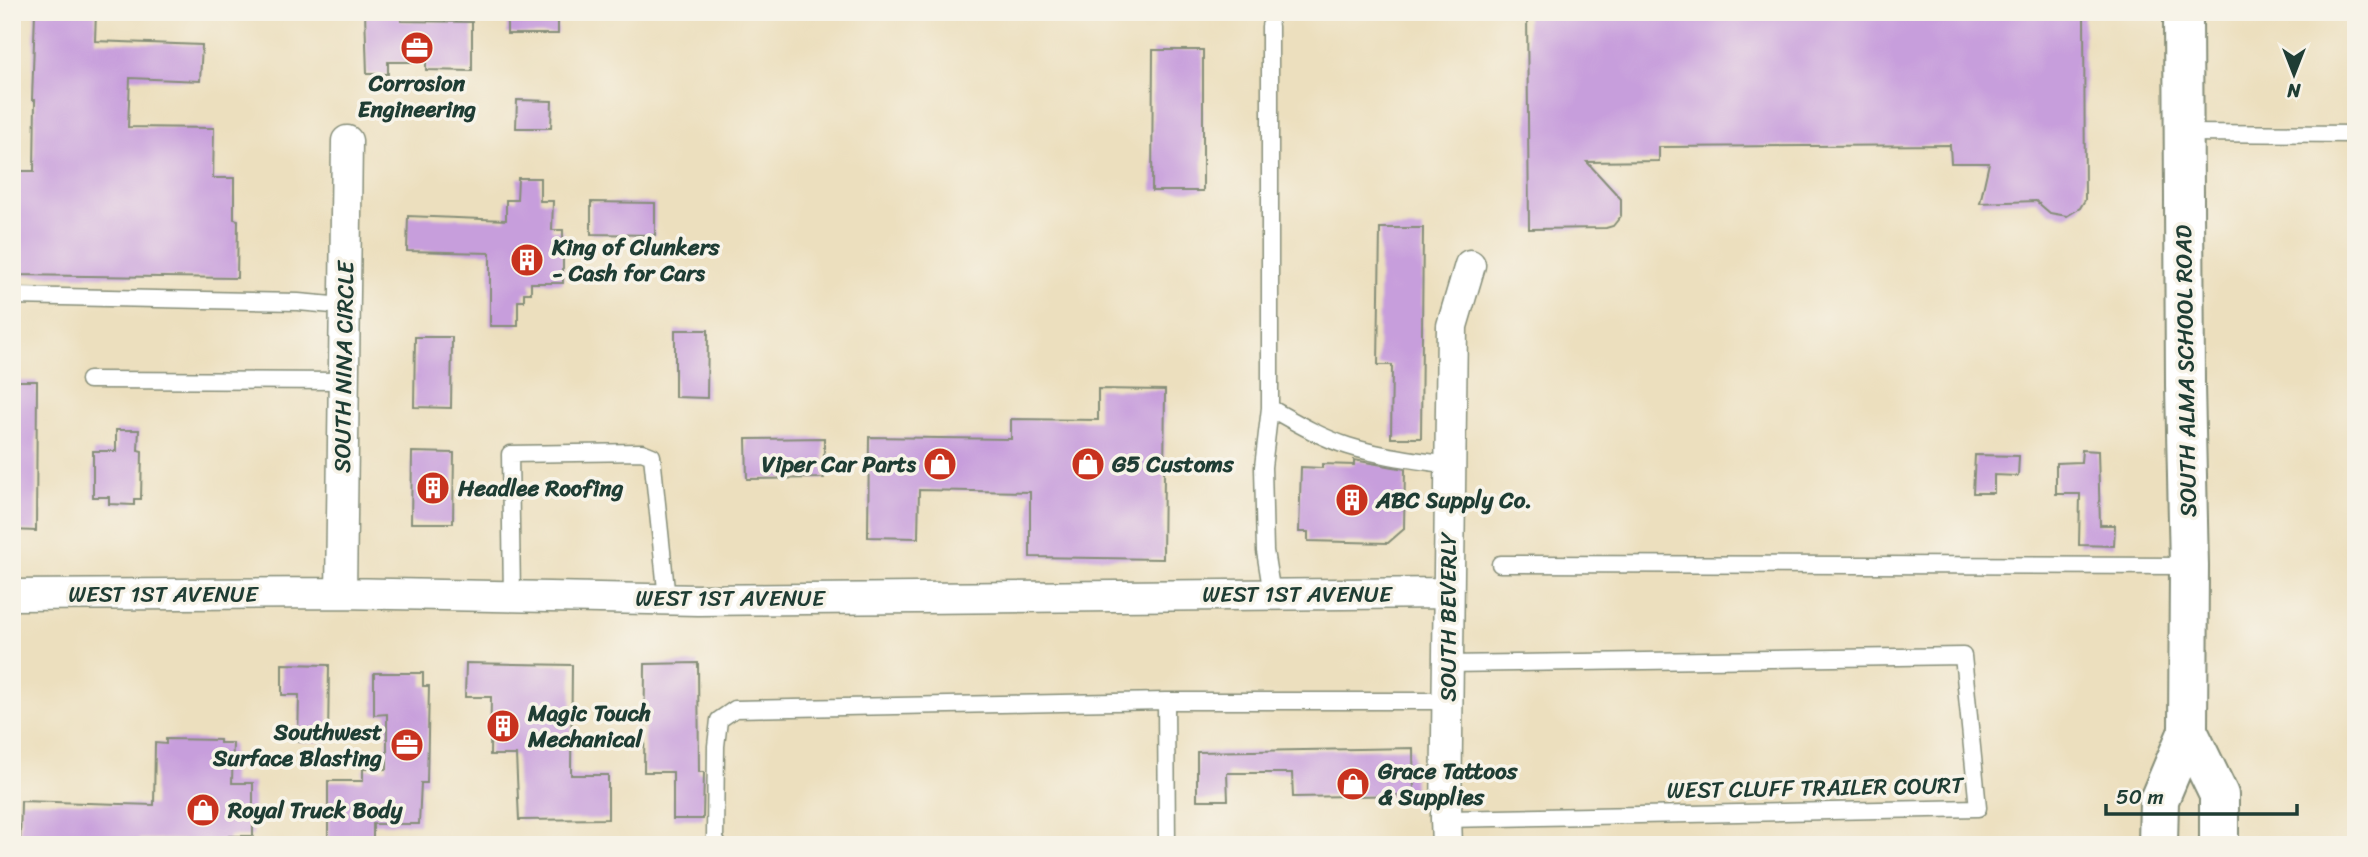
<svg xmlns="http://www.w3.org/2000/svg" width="2368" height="857" font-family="Sriracha,sans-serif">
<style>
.building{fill:#c79edc}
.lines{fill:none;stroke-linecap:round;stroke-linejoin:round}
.service-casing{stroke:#868e79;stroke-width:19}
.minor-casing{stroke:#868e79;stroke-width:33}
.secondary-casing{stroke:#868e79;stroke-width:42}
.service{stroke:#fff;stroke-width:16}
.minor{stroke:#fff;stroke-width:30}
.secondary{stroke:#fff;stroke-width:38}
.labels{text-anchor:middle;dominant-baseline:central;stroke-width:7;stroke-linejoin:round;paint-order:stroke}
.poi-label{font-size:23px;font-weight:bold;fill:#1f3d34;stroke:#f7f3e8;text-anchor:start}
.street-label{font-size:23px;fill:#1f3d34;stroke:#f7f3e8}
</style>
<rect width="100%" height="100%" fill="#f7f3e8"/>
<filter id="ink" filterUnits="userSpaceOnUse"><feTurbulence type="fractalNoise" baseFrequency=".0143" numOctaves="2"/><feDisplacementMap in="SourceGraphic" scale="14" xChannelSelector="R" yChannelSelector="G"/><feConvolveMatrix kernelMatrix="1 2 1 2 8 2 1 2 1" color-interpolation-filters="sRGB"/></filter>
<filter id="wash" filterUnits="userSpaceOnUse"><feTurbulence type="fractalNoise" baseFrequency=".00686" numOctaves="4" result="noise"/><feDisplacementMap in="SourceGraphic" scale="28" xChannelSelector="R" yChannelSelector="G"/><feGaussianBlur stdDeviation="1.57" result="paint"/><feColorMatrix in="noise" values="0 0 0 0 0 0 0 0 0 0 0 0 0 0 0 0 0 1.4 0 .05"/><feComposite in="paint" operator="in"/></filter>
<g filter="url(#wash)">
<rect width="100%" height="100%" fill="#ecdfbe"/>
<g id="blocks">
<!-- building -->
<path class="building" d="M35,12H96L95,41L202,45L200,81L130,78L128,127L214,128L213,178H234V219L238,220L237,278L12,275V171H34L35,100H32Z
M365,12H401V21L472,22V71L426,70V62H388V74H367Z
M507,12H558V34H507Z
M1527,12H2084L2085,200L2080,208L2067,216L2050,213L2036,201L1980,203L1989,163H1951L1950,145L1659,147V161L1587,162L1621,199V216L1613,226L1606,228L1529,229Z
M1153,50H1203V191H1152Z
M517,100L552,101L551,128H516Z
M518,178H540V201H553L552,230H563V283H531V293H524V301H518V326H490V253L407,251L408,216L506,220V200H517Z
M591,202L655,203V235L591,234Z
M1380,228H1423L1421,438H1391L1392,365H1378Z
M675,330H708L707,398L675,397Z
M415,337H452L451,408L414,407Z
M12,381H37L36,531L12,530Z
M1098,389L1165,390L1163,559L1030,557V492L919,490L918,538L868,537L869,437L1011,439V419L1098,420Z
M116,430H139L138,450L142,451L141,499H134V505L109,504V497H93V451H116Z
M824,438V478L747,479L746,439Z
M2082,450L2098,451L2100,525H2115L2114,546L2079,545L2080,494H2056V463L2081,462Z
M412,452L454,453L453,523H411Z
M1975,455L2019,456L2018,476L1994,475V493H1973Z
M1354,460L1405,469L1404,529L1388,543L1308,541V532H1299L1301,467L1322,468V464L1354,465Z
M466,663L572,665L571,775H608V819L519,820L516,755H490L491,697H465Z
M698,663L699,772H704L703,819H673V772H644L645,664Z
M282,664L329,665L328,742H298L299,695H282Z
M374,673H423V686H429L427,783H421L419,824H373V841H365V844L328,845V781H363V769H387V714L374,715Z
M166,739L220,740V743H233L232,783H253V836H229L228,841L139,839L138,845H20L21,801L154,805L155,743L166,744Z
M1413,748L1414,795L1293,797L1292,773H1227L1228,800H1197V752Z"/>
</g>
</g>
<g filter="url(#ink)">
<use href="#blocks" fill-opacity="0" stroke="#868e79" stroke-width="2"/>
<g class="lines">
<defs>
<path id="service" d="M1270,26V408C1295,422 1320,437 1348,446C1380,456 1416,460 1449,465
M2183,133L2356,134
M13,296L298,302L344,306
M89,380L343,381
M1270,408L1263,467L1265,551L1272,594
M1500,564L2189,566
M512,596L510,454L642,452L652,456L667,599
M1166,701L1167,845
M1446,819L1978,808L1963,656L1447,664
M718,845L715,839L716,746L719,720L735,709L1166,701H1447"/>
<path id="minor" d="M341,593L347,141
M12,595L341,593L698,600L1448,593
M1447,845L1446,819L1452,326L1470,265"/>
<path id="secondary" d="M2188,731L2219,795V845
M2158,845L2159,800L2188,731L2189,566L2185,385L2183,12"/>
</defs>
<!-- service casing -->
<use href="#service" class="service-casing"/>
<!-- minor casing -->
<use href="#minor" class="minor-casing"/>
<!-- secondary casing -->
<use href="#secondary" class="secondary-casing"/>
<!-- service -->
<use href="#service" class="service"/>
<!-- minor -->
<use href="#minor" class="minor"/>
<!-- secondary -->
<use href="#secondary" class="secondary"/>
</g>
</g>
<!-- icons -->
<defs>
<symbol id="office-disc" viewBox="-11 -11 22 22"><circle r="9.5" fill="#c8321e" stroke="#f7f3e8"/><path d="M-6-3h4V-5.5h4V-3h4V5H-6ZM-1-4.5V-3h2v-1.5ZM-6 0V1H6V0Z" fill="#fff"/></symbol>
<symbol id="building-disc" viewBox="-11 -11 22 22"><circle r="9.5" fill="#c8321e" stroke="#f7f3e8"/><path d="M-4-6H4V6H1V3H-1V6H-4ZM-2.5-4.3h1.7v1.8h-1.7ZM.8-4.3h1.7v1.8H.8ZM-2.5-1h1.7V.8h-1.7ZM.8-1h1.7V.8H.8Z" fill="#fff"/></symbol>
<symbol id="shop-disc" viewBox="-11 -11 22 22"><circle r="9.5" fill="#c8321e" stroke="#f7f3e8"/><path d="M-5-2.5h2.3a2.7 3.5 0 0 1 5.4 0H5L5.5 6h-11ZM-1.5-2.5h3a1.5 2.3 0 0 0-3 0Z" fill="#fff"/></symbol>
</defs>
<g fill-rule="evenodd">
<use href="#office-disc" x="398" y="29" width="38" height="38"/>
<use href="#building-disc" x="508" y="241" width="38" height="38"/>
<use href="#shop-disc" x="921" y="445" width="38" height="38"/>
<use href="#shop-disc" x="1069" y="445" width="38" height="38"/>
<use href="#building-disc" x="414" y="469" width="38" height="38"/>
<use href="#building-disc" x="1333" y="481" width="38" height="38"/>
<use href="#building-disc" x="484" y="707" width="38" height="38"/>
<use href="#office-disc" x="388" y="726" width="38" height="38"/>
<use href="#shop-disc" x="1334" y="765" width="38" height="38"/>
<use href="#shop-disc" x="184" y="791" width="38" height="38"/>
</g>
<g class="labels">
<!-- poi labels -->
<g class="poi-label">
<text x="417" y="83" text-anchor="middle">Corrosion<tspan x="417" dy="26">Engineering</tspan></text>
<text x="552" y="247">King of Clunkers<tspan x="552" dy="26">- Cash for Cars</tspan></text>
<text x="916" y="464" text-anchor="end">Viper Car Parts</text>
<text x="1112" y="464">G5 Customs</text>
<text x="458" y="488">Headlee Roofing</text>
<text x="1376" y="500">ABC Supply Co.</text>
<text x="528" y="713">Magic Touch<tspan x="528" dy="26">Mechanical</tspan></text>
<text x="382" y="732" text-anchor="end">Southwest<tspan x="382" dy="26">Surface Blasting</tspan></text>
<text x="1378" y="771">Grace Tattoos<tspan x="1378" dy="26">&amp; Supplies</tspan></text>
<text x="228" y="810">Royal Truck Body</text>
</g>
<!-- street labels -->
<g class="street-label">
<text transform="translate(344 367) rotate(-89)">SOUTH NINA CIRCLE</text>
<text transform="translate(2186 371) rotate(-91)">SOUTH ALMA SCHOOL ROAD</text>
<text x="163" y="594">WEST 1ST AVENUE</text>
<text x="1297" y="594">WEST 1ST AVENUE</text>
<text x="730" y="598">WEST 1ST AVENUE</text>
<text transform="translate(1448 617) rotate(-90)">SOUTH BEVERLY</text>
<text transform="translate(1815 788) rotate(-1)">WEST CLUFF TRAILER COURT</text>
</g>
</g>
<!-- margin -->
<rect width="2368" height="857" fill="none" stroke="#f7f3e8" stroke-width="42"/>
<!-- north arrow -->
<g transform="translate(2294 74) rotate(180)" stroke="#f7f3e8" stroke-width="5" paint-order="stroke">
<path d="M0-5L12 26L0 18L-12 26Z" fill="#1f3d34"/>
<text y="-10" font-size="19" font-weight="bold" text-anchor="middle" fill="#1f3d34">N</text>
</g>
<!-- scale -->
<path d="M2106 804v10h191v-10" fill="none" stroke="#1f3d34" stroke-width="3.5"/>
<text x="2116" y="804" font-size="21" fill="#1f3d34" stroke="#f7f3e8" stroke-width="5" paint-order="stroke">50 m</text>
</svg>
